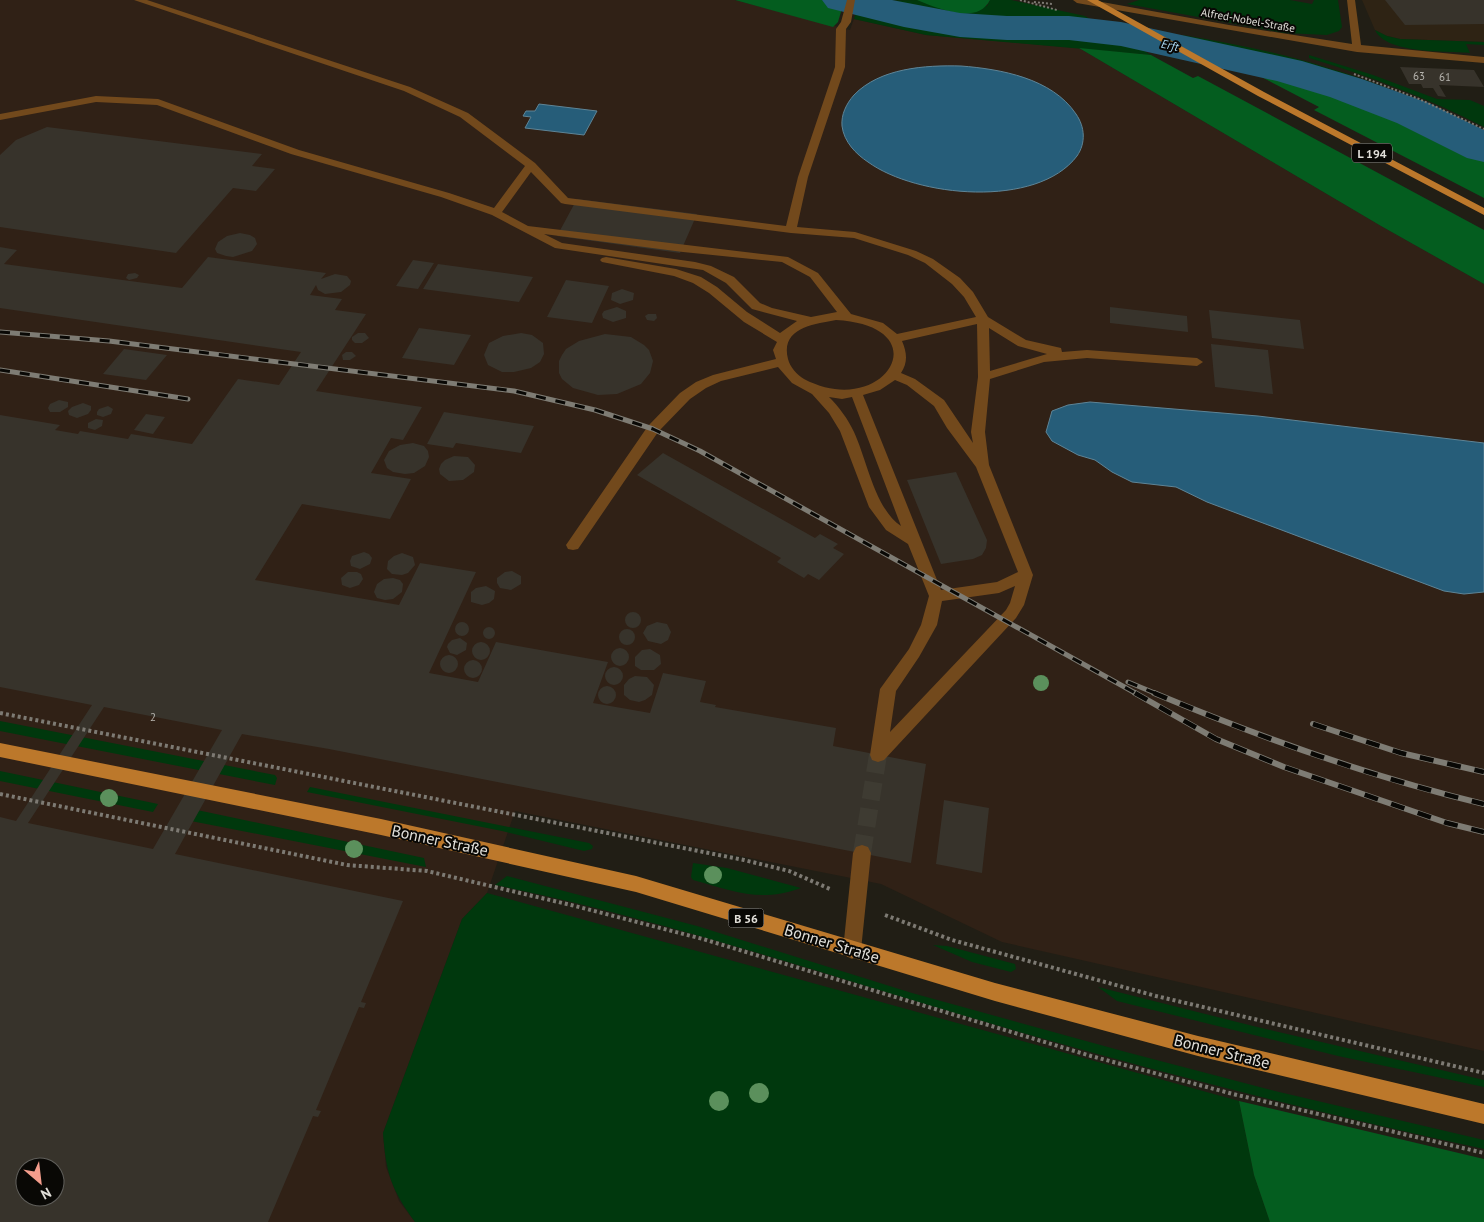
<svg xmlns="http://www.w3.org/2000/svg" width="1484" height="1222" font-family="'PT Sans',sans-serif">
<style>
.commercial{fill:#2e2314}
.industrial{fill:#302116;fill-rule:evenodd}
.green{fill:#00380d}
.forest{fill:#045d1f}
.water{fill:#265d79;stroke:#5e8496}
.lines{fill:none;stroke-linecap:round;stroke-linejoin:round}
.river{fill:#265d79;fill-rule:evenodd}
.building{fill:#37332b;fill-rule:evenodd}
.minor-tunnel{stroke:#3e3b32;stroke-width:18;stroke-dasharray:18 9;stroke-linecap:butt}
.path-far1{stroke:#7d7a73;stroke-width:2;stroke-dasharray:2 2;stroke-linecap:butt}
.path{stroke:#7d7a73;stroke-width:4;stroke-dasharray:3 3;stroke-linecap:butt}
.minor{fill:#72491c;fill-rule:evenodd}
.major{fill:#bc782b;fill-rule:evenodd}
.rail-far1-casing{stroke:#7e7c74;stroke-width:5}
.rail-casing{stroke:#7e7c74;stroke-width:6}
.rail-far1{stroke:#090805;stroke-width:3;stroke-dasharray:10;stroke-linecap:butt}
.rail{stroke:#090805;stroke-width:4.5;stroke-dasharray:14;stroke-linecap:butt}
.tree{fill:#5b905c}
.labels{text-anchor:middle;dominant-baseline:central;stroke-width:4;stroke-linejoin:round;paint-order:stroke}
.far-street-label{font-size:11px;fill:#e1dfd9;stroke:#090805}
.number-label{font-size:11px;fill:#b6b4ae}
.far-water-label{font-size:12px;font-style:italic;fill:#a8d6f0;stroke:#090805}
.shield{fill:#090805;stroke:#a09e99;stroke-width:1}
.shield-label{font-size:12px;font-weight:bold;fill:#e1dfd9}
.near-street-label{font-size:16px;fill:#e1dfd9;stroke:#090805}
</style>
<rect width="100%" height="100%" fill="#211e15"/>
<!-- commercial -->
<path class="commercial" d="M1362,0H1484V42L1400,39L1387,36L1375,30Z"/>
<!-- industrial -->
<path class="industrial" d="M0,0H735L850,30L854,19L926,35L1079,48L1381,226L1484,284V1051L1002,942L881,884L515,811L487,893L462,919L383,1133L386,1167L399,1201L415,1222H0ZM25,1167H55V1197H25Z"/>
<!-- green -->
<path class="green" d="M917,0L948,11L987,6L990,0H1011L1085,16L1105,28L1057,23L1004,25L969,22L908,13L858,1Z
M1139,0H1290L1312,4L1314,0H1338L1342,27L1339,31L1327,35L1285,33L1127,4Z
M857,8L914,21L969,29L1074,33L1117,38L1126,40L1151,55L926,35L854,19Z
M1375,30L1387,36L1400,39L1484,42V45L1466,44L1470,53C1446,51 1386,54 1375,30Z
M1182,35C1230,43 1278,52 1325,67C1380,83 1433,106 1484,132V142L1428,114L1359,87L1296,67L1215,53Z
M1309,55L1373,75L1437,99L1470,100L1484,106V127C1428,98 1369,76 1309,58Z
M0,721L275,775L277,778L275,785L0,731Z
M0,771L158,804L153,812L0,781Z
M310,787L589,843L593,846L592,849L584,851L502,831L307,792Z
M197,810L424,858L426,867L191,821Z
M693,863L727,868L801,888C759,903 734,891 693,880L691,877Z
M507,876L697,926L912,993L1126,1052L1275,1091L1484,1140V1149C1332,1116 1180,1078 1030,1035C852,984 677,922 495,885Z
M487,893L1239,1101L1254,1175L1270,1222H415C391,1189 386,1173 383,1133L462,919Z
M933,945L947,946L1015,964L1016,969L1011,972L972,962Z
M1098,987L1253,1026L1484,1080V1087L1338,1056L1117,1001Z"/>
<!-- forest -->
<path class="forest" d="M735,0H822L843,5L838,22L833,27Z
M917,0H990C977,26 937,8 917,0Z
M1079,48L1151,55L1193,78L1198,76L1484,230V284L1381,226Z
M1231,61C1256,66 1282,70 1307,78C1369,96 1427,122 1484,152V198L1314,110L1319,107Z
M1239,1101L1484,1159V1222H1270L1254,1175Z"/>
<!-- water -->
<path class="water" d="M961,66C1000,69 1052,78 1076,114C1085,127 1086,143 1077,156C1037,209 916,197 868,162C856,154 844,142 842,126C841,115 846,104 854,95C880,68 925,65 961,66Z
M539,104L597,111L584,135L525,128L531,117L523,116L526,111H535Z
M1090,402L1258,416L1484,443V592L1464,594L1444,591L1207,502L1176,487L1132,482L1112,472L1095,460L1078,455L1052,441L1046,432L1052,411L1068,405Z"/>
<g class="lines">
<!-- river -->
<path class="river" d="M822,0H892L960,13L1007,16H1069L1121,22L1302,61L1362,79L1429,103L1484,130V162L1467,158L1397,123L1330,97L1277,81L1121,46L1069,40H1007L960,37L904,27L828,8Z"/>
</g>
<!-- building -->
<path class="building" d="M1385,0H1484V24L1405,25Z
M1400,67L1474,70L1484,87L1439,85L1446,97L1438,96L1433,88H1423L1421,84H1409Z
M47,127L262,154L252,166L275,169L256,191L233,188L176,253L0,227V155L16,140Z
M577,199L697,214L680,253L557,236Z
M240,233L250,235L255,238L257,244L252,251L233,257L226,256L217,253L215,249L218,242L227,236Z
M0,247L17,250L4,264L182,288L208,257L326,273L321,279L335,274L347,276L351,281L350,285L341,292L325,294L318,290L316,285L310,295L342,299L335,310L366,314L316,391L422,407L403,440L391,438L371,473L411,479L390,519L302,504L255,580L399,605L420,563L476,572L429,673L478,682L496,642L608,662L593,703L650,713L663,673L706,681L700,702L716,705L715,707L836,728L833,746L926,764L911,863L329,749L242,734L175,854L403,901L361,1002L366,1003L364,1008L359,1007L316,1110L321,1111L318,1117L313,1116L268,1222H0V817L16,821L92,705L0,687V415L60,425L55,430L78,434L80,431L128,439L131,434L192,444L238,379L279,385L301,352L0,308ZM104,707L222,730L153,849L28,823ZM25,1167H55V1197H25Z
M413,260L434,263L418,289L396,286Z
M438,264L533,277L519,302L423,289Z
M135,273L139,275L137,278L129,280L126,278L128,274Z
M566,280L609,286L592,323L547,317Z
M622,289L634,293L633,300L620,304L611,300L612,293Z
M617,307L626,311V318L613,322L603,318L602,314L604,311Z
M1110,307L1187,316L1188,332L1110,323Z
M1209,310L1300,320L1304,349L1212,338Z
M648,314H656L657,318L654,321L647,320L645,316Z
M419,328L471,335L454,365L402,358Z
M358,333H365L369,338L362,343H355L352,340V337Z
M521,333L532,335L543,343L544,354L540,362L531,368L514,372H502L488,365L484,355L489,343L503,336Z
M605,334L631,337L644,345L649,350L653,361L650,373L641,384L617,394L598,395L573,388L562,379L559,373V361L562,355L566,349L579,341Z
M1211,344L1268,350L1273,394L1215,387Z
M124,349L167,355L146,380L103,374Z
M346,352H352L356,356L350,360H343L342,355Z
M59,400L68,402V407L60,412H50L48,408L50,404Z
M83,403L91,406V410L88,414L77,418L69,415L68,411L72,407Z
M108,406L113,409L111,414L103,417L97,415V412L99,409Z
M444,412L534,426L521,453L456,443L453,448L427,444Z
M146,414L165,417L153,434L134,430Z
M96,419L103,420L102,426L95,430L88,428V423Z
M413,443L424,446L428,451L429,457L425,466L414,473L405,474L393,472L387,468L384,460L389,451L400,445Z
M663,453L815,538L820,534L838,544L833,548L844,554L819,580L808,574L804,578L777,562L781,558L637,475Z
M454,456L468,457L475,465L474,472L463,480L449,481L440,474L439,469L441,464L445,460Z
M956,472L987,540L986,548L982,555L973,559L941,564L907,480Z
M364,552L369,554L372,558L370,564L360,569L351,566L350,561L352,556Z
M402,553L413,557L415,565L408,573L402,575L392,574L387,569L388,561L394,556Z
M512,571L521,576V584L511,590L500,588L497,583V578L505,572Z
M348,572H357L361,574L363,579L359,585L350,588L342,585L341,578Z
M393,578L400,580L403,584L402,592L393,599L385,600L377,598L374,592L377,584L384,579Z
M486,586L495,591L494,599L489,603L482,605L471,602V592L476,588Z
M625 620a8 8 0 1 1 16 0a8 8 0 1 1-16 0Z
M455 629a7 7 0 1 1 14 0a7 7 0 1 1-14 0Z
M657,622L667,624L671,632L668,640L661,644L648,641L643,633L647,626Z
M483 633a6 6 0 1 1 12 0a6 6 0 1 1-12 0Z
M619 637a8 8 0 1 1 16 0a8 8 0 1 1-16 0Z
M460,638L467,643L466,650L457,655L450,653L447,647L448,644L452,640Z
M472 651a9 9 0 1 1 18 0a9 9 0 1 1-18 0Z
M611 657a9 9 0 1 1 18 0a9 9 0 1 1-18 0Z
M650,649L660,655L661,664L654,670H641L635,666V657L642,650Z
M440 664a9 9 0 1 1 18 0a9 9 0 1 1-18 0Z
M464 669a9 9 0 1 1 18 0a9 9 0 1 1-18 0Z
M605 676a9 9 0 1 1 18 0a9 9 0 1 1-18 0Z
M635,676L647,677L654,685L652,695L645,700L639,702L630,700L624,695V685L629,679Z
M598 695a9 9 0 1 1 18 0a9 9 0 1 1-18 0Z
M944,800L989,808L982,873L936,864Z"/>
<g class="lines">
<!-- minor-tunnel -->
<path class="minor-tunnel" d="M862,853L878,755"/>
<!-- path-far1 -->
<path class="path-far1" d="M1020,0L1057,10
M1034,2L1053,4
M1354,74L1419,99L1484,129"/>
<!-- path -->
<path class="path" d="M0,713L744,860L789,871L830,889
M0,794L347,865L427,871L571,905L703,939L1091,1056L1233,1094L1484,1153
M885,915L952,940L1156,996L1484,1073"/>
<!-- minor -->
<path class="minor" d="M134,0H147L410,87L468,113L535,163L568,198L786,226L798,177L835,67L836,29L841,22L847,0H855L851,22L846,29L845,67L808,177L797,227L855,232L916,251L933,259L960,278L973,292L988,317L1026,340L1061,348L1062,352L1087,350L1197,358L1203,362L1197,366L1087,358L1044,362L990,379L985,432L989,465L1033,575L1024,605L1016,618L884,760L878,762L872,760L870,755L880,689L909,649L921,625L929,596L908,544L886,530L869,507L840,431L829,413L812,394L792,383L778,367L721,381L706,388L690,399L658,432L578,549L573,550L568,549L566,545L648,426L680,393L696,382L713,375L776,359L773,350L777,342L744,322L709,293L693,283L674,276L602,262L600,260L602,258L606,257L676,269L701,277L717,287L747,312L780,333L797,321L752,309L726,283L703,270L555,248L492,215L441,197L291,154L157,105L96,102L0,120V114L96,96L158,99L299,150L449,193L494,208L525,166L460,117L404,91ZM531,172L561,203L565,204L791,233L854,238L908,255L925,263L952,284L964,297L976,317L897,334L883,323L851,314L818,273L788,257L528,226L502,212ZM544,234L683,252L782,262L810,277L837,312L811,317L772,308L760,303L734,277L711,266L695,262L562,243ZM836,320C942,326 884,421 804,379C797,375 790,367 788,359C780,328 814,324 836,320ZM977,324L978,377L971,432L973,443L944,400L915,379L901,373C908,362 907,353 902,341ZM989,328L1018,346L1047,354L990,371ZM895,380L907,385L934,406L947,428L976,467L1018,572L997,582L941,590L863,395L880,390ZM829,397L842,399L852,397L901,526C875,509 867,460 854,432C848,419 839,407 829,397ZM1015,586L1010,603L1006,610L890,732L896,691L919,657L937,625L942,601L999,593Z
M1073,0H1091L1229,25L1352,44L1347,0H1355L1361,45L1484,57V63L1357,52L1077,3Z
M862,845L868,847L871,853L861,950L858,956L852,959L846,956L843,950L853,853L856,847Z"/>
<!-- major -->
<path class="major" d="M1087,0H1098L1264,92L1484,208V215L1258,96Z
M0,743L381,819L636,876L995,983L1198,1036L1484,1104V1124L1198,1056L995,1001L636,892L381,835L0,757Z"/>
<defs>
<path id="rail-far1" d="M0,332L109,341L514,391L595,410L653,429L700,451L1137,694
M0,370L188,399
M1128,682L1157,694"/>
<path id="rail" d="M1135,693L1216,739L1284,767L1447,823L1484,832
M1154,693C1262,738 1370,777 1484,804
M1313,724L1401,753L1484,772"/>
</defs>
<!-- rail-far1 casing -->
<use href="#rail-far1" class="rail-far1-casing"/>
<!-- rail casing -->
<use href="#rail" class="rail-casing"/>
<!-- rail-far1 -->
<use href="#rail-far1" class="rail-far1"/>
<!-- rail -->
<use href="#rail" class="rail"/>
</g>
<!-- trees -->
<g class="tree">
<circle cx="1041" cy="683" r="8"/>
<circle cx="109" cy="798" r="9"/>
<circle cx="354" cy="849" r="9"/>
<circle cx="713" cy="875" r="9"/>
<circle cx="759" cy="1093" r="10"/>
<circle cx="719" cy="1101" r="10"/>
</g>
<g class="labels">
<!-- far-street labels -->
<g class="far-street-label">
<text transform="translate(1248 20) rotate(10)">Alfred-Nobel-Straße</text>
</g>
<!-- number labels -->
<g class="number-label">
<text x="1419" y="76">63</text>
<text x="1445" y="77">61</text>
<text x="153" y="717">2</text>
</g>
<!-- far-water labels -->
<g class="far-water-label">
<text transform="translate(1170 45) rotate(12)">Erft</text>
</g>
<!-- shield labels -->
<g class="shield">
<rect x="1352" y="143.5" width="40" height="19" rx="4"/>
<rect x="728.5" y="908.5" width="35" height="19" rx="4"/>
</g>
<g class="shield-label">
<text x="1372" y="153">L 194</text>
<text x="746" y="918">B 56</text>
</g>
<!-- near-street labels -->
<g class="near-street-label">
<text transform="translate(440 840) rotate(12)">Bonner Straße</text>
<text transform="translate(832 943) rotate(17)">Bonner Straße</text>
<text transform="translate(1222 1051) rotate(14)">Bonner Straße</text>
</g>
</g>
<!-- north arrow -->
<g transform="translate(40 1182) rotate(152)"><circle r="24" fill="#090805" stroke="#5f5e5a"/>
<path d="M0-4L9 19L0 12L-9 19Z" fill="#f49d8c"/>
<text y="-8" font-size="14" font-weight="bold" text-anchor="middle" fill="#e1dfd9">N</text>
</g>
</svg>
